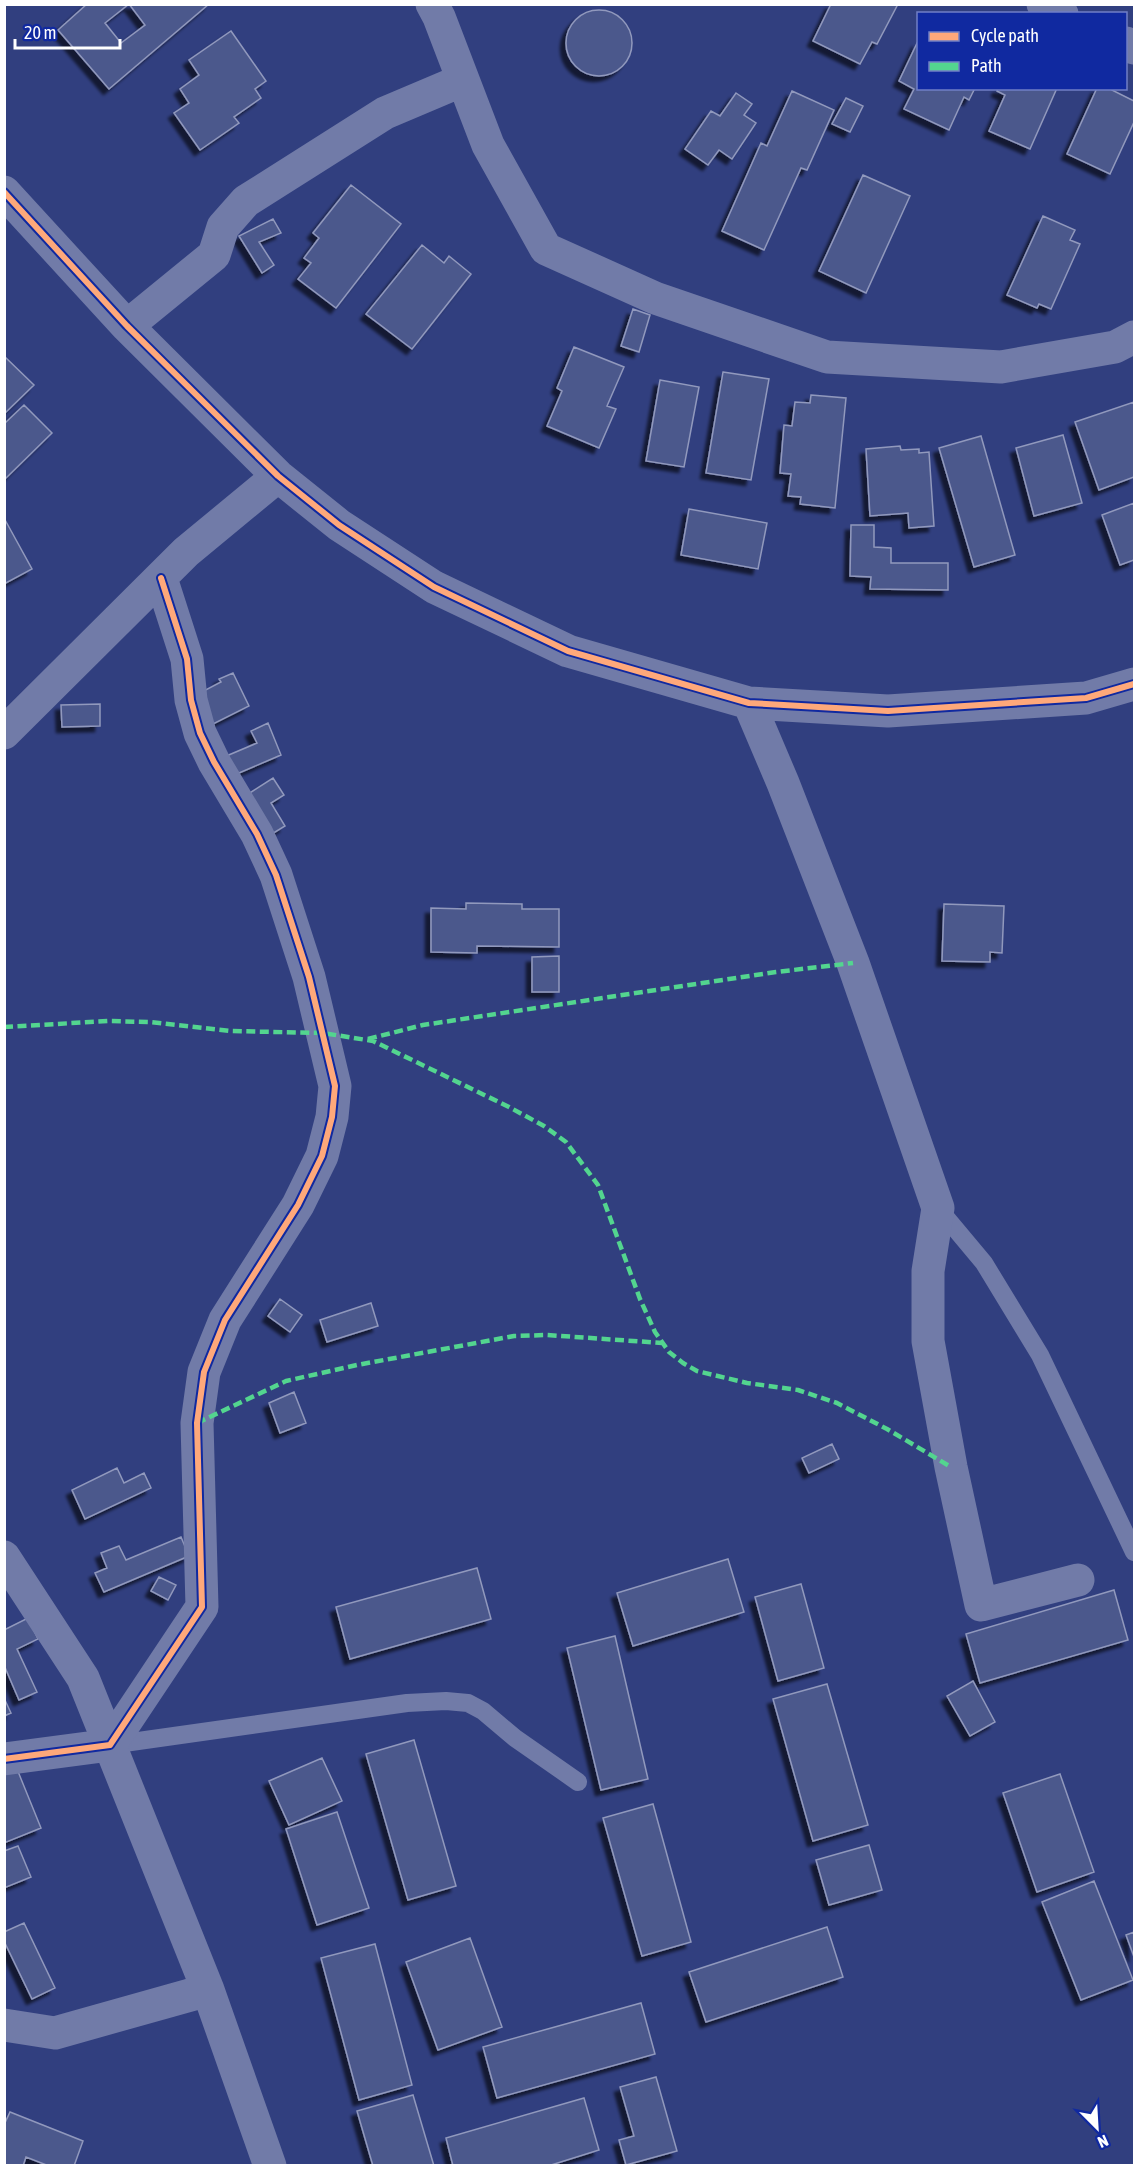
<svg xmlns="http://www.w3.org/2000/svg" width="1139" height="2170" font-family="'Asap Condensed',sans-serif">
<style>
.building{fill:#4c588c;stroke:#9199bd;stroke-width:1.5;filter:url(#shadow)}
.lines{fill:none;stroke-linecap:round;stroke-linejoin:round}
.lane{stroke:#717ba8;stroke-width:18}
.street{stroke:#717ba8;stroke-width:33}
.quiet{stroke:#53d58f;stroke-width:4.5;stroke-dasharray:9 4.5;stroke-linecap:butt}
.cycleway-casing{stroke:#1029a0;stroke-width:10}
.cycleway{stroke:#fea87a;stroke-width:6}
</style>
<defs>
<filter id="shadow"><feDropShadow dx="-5.5" dy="5.5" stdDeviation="1.5" flood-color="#0009"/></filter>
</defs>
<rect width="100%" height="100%" fill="#313f7f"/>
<!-- building -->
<path class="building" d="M87,4H129L105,23L121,43L145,25L129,4H209L109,89L58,30Z
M831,4H898L877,44L872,42L860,64L813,41Z
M566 43a33 33 0 1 1 66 0a33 33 0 1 1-66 0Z
M231,31L266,81L255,89L261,98L234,117L239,123L200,150L174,113L189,103L180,89L199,75L189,60Z
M918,41V88H975L969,100L964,97L949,130L904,109L914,89L899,81Z
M998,88H1057L1030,149L989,131L1005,95L997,91Z
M1097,88H1108L1134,101V122L1110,174L1067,154Z
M792,91L834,110L807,170L801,168L764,250L722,231L761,143L767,146Z
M736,93L752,104L744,115L756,123L732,159L719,150L708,165L685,149L711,111L720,116Z
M846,98L863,106L850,132L832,124Z
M863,175L910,196L866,293L819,271Z
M351,185L401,224L336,308L298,279L311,263L304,258L319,238L313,233Z
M1043,216L1075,230L1070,240L1080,244L1051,309L1039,304L1037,308L1007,295Z
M273,219L281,233L259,242L274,265L262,273L239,236Z
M422,245L444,263L449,256L471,274L412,349L366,314Z
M633,309L650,315L639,352L621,346Z
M574,347L624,367L607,406L616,409L599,448L547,426L562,391L557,388Z
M4,356L34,385L4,414Z
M723,372L769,379L751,480L706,473Z
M660,380L699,387L684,467L646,461Z
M811,395L846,398L835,508L800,504L801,497L788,496L791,474L780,473L784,425L792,426L795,402L810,403Z
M1134,402V477L1099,490L1075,422Z
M24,405L52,433L4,480V424Z
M1063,435L1082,503L1034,516L1016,448Z
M981,436L1015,555L974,567L939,448Z
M900,446L901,450L919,449V453L929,452L934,526L909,528L908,513L870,516L866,449Z
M1134,503V560L1120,565L1102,515Z
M689,509L767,523L758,569L681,555Z
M4,518L32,569L4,584Z
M851,525H874V547L891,548V563H948V590L870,589L871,577L850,576Z
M233,673L249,706L209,726L194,696L221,682L219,679Z
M100,704V726L62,727L61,705Z
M268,723L281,755L232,776L224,757L257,743L251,731Z
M273,778L284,795L271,803L285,826L267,837L242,798Z
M466,903L522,904V909H559V947L477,946V953L431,952V908L466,909Z
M944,904L1004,906L1002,953L990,952V962L942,961Z
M559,956V992H532V957Z
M280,1299L302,1315L290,1332L268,1316Z
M371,1303L378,1326L327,1342L320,1320Z
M294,1392L306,1423L280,1433L269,1403Z
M832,1444L839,1459L809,1473L802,1458Z
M117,1468L124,1483L144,1473L151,1488L85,1519L72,1490Z
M181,1537L189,1556L104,1592L95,1573L107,1568L101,1553L119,1546L126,1560Z
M728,1559L744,1612L633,1646L617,1593Z
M477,1568L491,1619L350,1659L336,1607Z
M159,1577L176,1585L168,1600L151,1591Z
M801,1584L824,1668L778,1681L755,1597Z
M1114,1590L1128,1640L980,1683L966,1634Z
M28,1618L38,1639L17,1649L37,1692L19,1700L4,1665V1630Z
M615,1636L648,1779L601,1790L567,1648Z
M973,1681L995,1722L970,1736L947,1696Z
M827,1684L868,1825L813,1841L773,1699Z
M4,1698L11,1713L4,1716Z
M414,1740L456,1886L408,1900L366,1754Z
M322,1758L342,1801L289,1825L269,1781Z
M17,1769L41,1828L4,1843V1774Z
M1060,1774L1094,1872L1037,1892L1003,1793Z
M653,1804L691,1942L642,1956L603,1818Z
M337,1812L369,1908L317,1925L286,1829Z
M869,1845L882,1890L829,1905L816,1860Z
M18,1846L31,1877L4,1888V1851Z
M1094,1881L1133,1980L1081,2000L1042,1902Z
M24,1923L55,1988L32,1999L4,1941V1932Z
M827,1927L843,1977L706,2022L689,1972Z
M1134,1932V1957L1126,1935Z
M470,1938L502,2027L438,2050L406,1962Z
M375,1944L412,2085L359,2100L321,1958Z
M641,2003L655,2054L497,2098L483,2047Z
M656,2077L677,2151L626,2165L619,2140L634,2136L620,2087Z
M413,2095L434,2166H373L357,2111Z
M584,2098L599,2150L548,2166H453L446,2138Z
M10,2112L83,2141L74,2166H49L26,2157L23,2166H4V2125Z"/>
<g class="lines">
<!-- lane -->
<path class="lane" d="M938,1208L984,1263L1040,1355L1134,1552
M110,1745L407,1703L446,1701L468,1703L483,1711L515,1738L578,1782"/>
<!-- street -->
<path class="street" d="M432,4L439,17L488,145L546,249L655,298L827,357L1001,367L1115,347L1134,337
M1043,4L1062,14
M1126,43L1134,48
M4,192L127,326L278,476L339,525L434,587L568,651L749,703L888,711L1086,698L1134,684
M127,326L214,255L223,227L246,201L385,113L463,80
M749,703L783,783L853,963L938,1208L928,1271V1341L951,1467L981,1605L1078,1580
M4,733L186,552L278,476
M4,1557L83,1678L208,1990L270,2166
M4,1759L110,1745L202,1607L197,1423L204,1372L225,1320L298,1205L322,1156L332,1117L335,1086L309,977L276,875L257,834L214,762L200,733L191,700L187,659L161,578
M4,2025L55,2033L208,1990"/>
<!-- quiet -->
<path class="quiet" d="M4,1027L108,1021L150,1022L230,1031L323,1033L373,1041L509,1107L544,1126L566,1142L598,1185L640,1299L655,1332L669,1352L683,1363L697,1371L747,1383L798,1390L837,1403L887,1429L951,1467
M368,1039L423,1025L776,972L853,963
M197,1423L286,1381L357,1365L514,1336L547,1335L662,1343"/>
<defs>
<path id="cycleway" d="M4,192L127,326L278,476L339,525L434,587L568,651L749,703L888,711L1086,698L1134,684
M4,1759L110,1745L202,1607L197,1423L204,1372L225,1320L298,1205L322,1156L332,1117L335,1086L309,977L276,875L257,834L214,762L200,733L191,700L187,659L161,578"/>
</defs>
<!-- cycleway casing -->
<use href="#cycleway" class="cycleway-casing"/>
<!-- cycleway -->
<use href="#cycleway" class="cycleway"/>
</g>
<!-- border -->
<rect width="1139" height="2170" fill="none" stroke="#ffffff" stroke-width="12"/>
<!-- legend -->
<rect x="917" y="12" width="210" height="78" fill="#1029a0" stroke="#707fc6" stroke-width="1.5"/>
<rect x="929" y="32" width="30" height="9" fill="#fea87a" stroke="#707fc6" stroke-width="1.5"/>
<text x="971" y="42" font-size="18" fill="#ffffff">Cycle path</text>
<rect x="929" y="62" width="30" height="9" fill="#53d58f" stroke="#707fc6" stroke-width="1.5"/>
<text x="971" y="72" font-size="18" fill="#ffffff">Path</text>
<!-- north arrow -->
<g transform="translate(1097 2128) rotate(156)" stroke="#1029a0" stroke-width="4.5" paint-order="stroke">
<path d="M0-4.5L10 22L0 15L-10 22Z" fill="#ffffff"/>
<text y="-9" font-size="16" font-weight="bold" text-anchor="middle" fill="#ffffff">N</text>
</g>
<!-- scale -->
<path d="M15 39v9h105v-9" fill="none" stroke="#ffffff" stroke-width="3"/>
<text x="24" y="39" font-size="18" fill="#ffffff" stroke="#1029a0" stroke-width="4.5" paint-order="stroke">20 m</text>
</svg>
